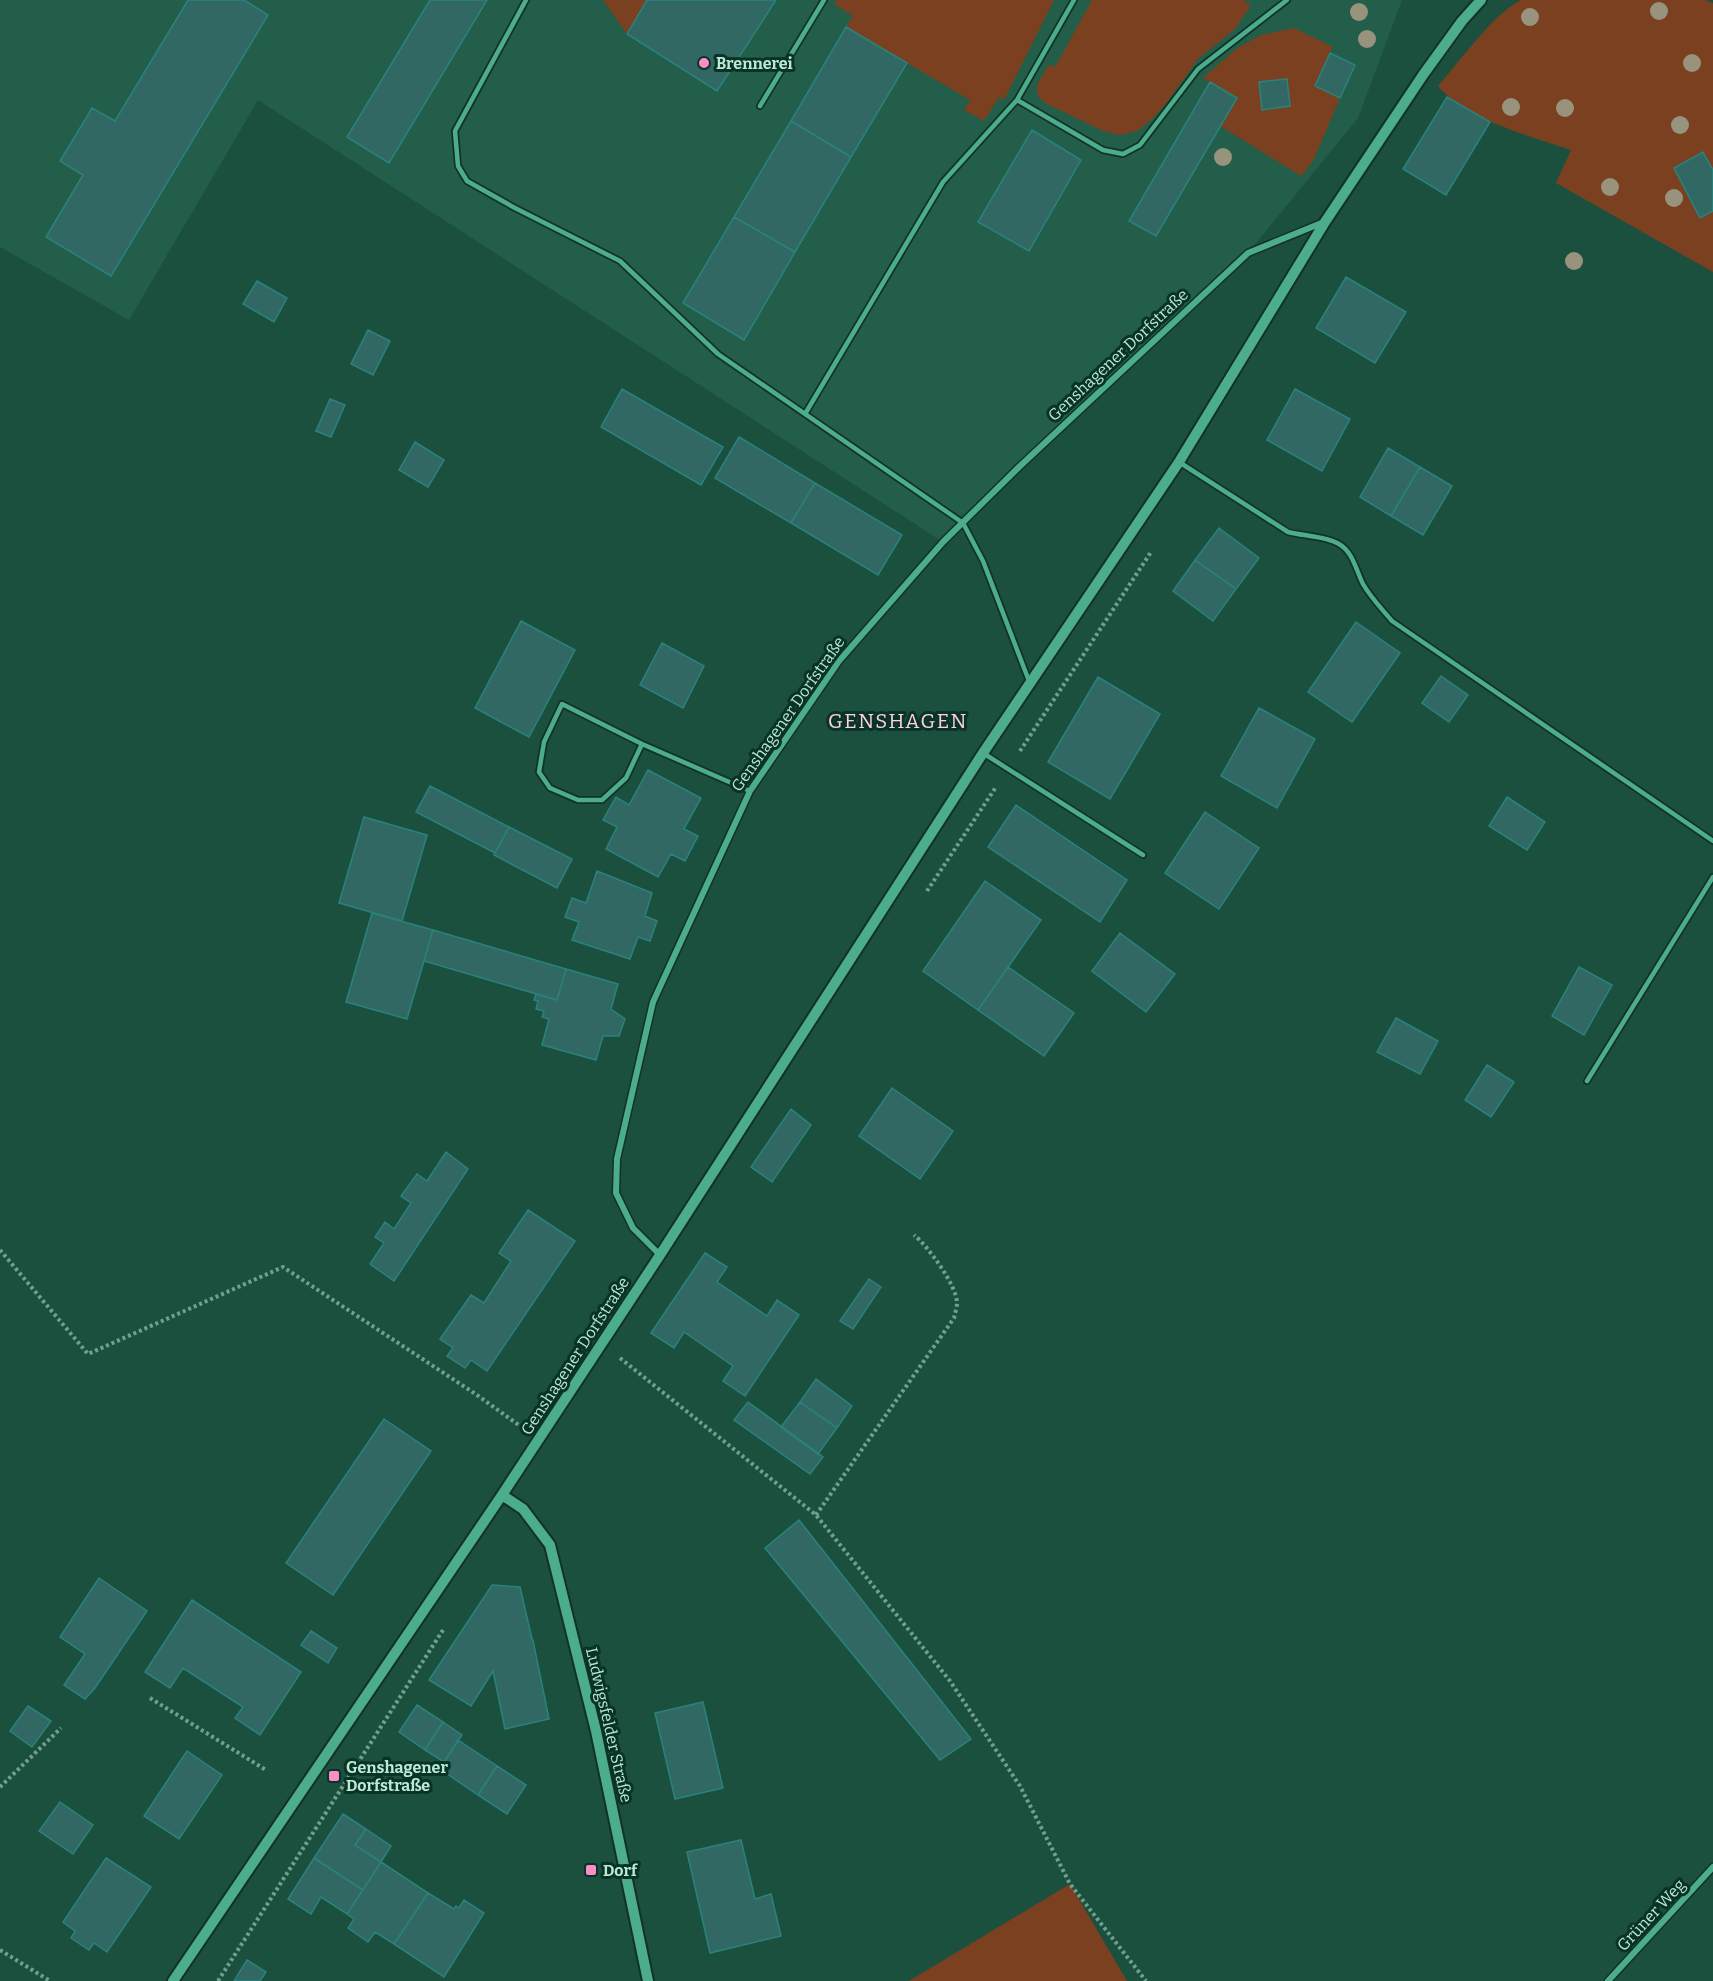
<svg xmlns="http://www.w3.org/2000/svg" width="1713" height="1981" font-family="Bitter,serif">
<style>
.built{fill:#235e4a}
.green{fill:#7a4020}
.building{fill:#326863;stroke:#29837d;stroke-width:1.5}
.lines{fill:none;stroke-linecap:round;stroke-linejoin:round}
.service-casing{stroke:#133227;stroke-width:8}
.minor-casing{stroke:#133227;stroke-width:9}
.tertiary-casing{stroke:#133227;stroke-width:14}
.path{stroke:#70a18e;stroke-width:4;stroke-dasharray:3 3;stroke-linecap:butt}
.service{stroke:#4cad8c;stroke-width:4.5}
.minor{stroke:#4cad8c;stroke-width:6}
.tertiary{stroke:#4cad8c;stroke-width:10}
.tree{fill:#98937c}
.poi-dot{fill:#fa8fc8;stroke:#083326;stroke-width:2}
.labels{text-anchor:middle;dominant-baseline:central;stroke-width:6;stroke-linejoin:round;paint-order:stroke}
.poi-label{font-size:16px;font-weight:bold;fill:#bce9d6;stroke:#083326;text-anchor:start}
.street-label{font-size:16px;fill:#bce9d6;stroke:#083326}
.quarter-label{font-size:20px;letter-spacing:1.5px;fill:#fecfe5;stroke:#083326}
</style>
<rect width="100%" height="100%" fill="#1c503e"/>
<!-- built -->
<path class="built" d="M0,0H1402L1358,118L1248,253L943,542L258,100L129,320L0,247Z"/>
<!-- green -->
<path class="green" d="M603,0H648L627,34Z
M837,0H1054L1004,100L999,97L984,121L964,110L970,100L846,27L853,16L834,4Z
M1092,0H1243L1251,5L1235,29L1198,59L1164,106L1151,120L1137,131L1120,135L1103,131L1045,103L1038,96L1037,85L1049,64L1055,67Z
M1521,0H1705L1713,3V272L1556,183L1571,150C1531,136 1466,120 1438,86C1459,62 1494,13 1521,0Z
M1294,28L1333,47L1315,86L1340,98L1313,161L1301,176L1220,126L1236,98L1203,78L1236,49L1261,35Z
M1070,1884L1127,1981H909Z"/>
<!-- building -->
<path class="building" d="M188,0H244L268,15L111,276L46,237L83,175L60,161L92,108L115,121Z
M430,0H487L389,163L347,137Z
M647,0H776L717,91L627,34Z
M846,27L907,63L851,157L791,121Z
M1330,53L1355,65L1340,98L1315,86Z
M1287,79L1290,106L1262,110L1259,82Z
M1210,82L1237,98L1156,236L1129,221Z
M1447,97L1490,122L1446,195L1403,169Z
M791,121L851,157L795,252L734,217Z
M1032,130L1081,160L1029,251L978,222Z
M1703,152L1713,170V211L1700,218L1674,168Z
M734,217L795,252L744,340L683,303Z
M1346,277L1406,312L1375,363L1316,328Z
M257,281L287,298L274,322L243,304Z
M368,330L390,341L373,375L351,364Z
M622,389L723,447L701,485L601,427Z
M1295,389L1350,419L1322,471L1267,440Z
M330,399L345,405L331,437L316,431Z
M739,437L815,483L791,523L715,478Z
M415,442L444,460L428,487L399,470Z
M1388,448L1420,467L1391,516L1360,497Z
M1420,467L1452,486L1423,535L1391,516Z
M815,483L902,535L878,575L791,523Z
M1219,528L1259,558L1236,589L1195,560Z
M1195,560L1236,589L1213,621L1173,591Z
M521,621L575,650L529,737L475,708Z
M1356,622L1400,653L1352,722L1308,692Z
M662,643L704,666L683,708L640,685Z
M1441,676L1468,695L1449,722L1422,703Z
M1098,677L1160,714L1110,799L1048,762Z
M1259,708L1315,739L1277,808L1221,776Z
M648,770L701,798L684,829L698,836L685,861L671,854L658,877L606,849L617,827L603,820L616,797L629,805Z
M430,786L509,827L495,853L416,812Z
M1507,797L1545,822L1527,850L1489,826Z
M1016,805L1127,880L1100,922L988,847Z
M1205,812L1259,848L1219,909L1165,873Z
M364,817L427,835L402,921L339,903Z
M509,827L572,859L557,888L494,855Z
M597,871L652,893L645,916L657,921L650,941L638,937L630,959L572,940L579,922L565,917L572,898L586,903Z
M985,881L1041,920L978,1010L923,971Z
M372,913L433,930L407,1019L346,1002Z
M433,930L566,969L557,1000L424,961Z
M1120,933L1175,974L1146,1012L1092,971Z
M1008,967L1074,1013L1044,1056L978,1010Z
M1579,967L1612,985L1584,1035L1552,1016Z
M566,969L618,984L611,1009L625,1019L619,1036H603L596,1060L542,1045L549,1019L542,1017L544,1011L536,1009L538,1001L534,1000L536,994L557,1000Z
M1396,1018L1438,1041L1420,1074L1377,1052Z
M1487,1065L1514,1082L1491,1117L1465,1100Z
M892,1088L953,1131L920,1179L859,1136Z
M791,1109L811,1125L772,1182L751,1167Z
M446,1152L468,1169L394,1281L370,1264L384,1243L375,1237L385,1222L394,1229L411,1203L401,1196L417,1174L427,1181Z
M528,1210L575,1241L487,1371L471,1360L465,1368L447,1356L453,1348L440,1339L471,1295L484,1303L511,1261L499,1253Z
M705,1253L727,1267L717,1282L767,1316L777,1300L799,1315L745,1396L723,1381L733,1366L684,1332L674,1348L651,1333Z
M869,1279L881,1287L853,1329L840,1321Z
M816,1379L852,1406L837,1428L800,1402Z
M748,1402L823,1457L810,1474L734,1420Z
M800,1402L837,1428L818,1454L781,1427Z
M384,1419L431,1451L333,1595L286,1563Z
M799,1520L971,1739L940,1760L765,1548Z
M99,1578L147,1611L95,1688L85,1699L64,1685L85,1654L60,1637Z
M492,1585L520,1587L532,1639L533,1640L549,1719L505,1729L493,1671L471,1706L429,1680Z
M192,1600L301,1672L260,1735L235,1718L243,1707L183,1668L170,1688L145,1672Z
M311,1631L337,1648L328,1663L301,1645Z
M703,1702L723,1788L675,1799L655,1713Z
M417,1705L443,1722L425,1750L399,1732Z
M28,1706L51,1721L32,1747L10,1731Z
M443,1722L462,1735L444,1762L425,1750Z
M458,1740L497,1766L478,1795L440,1769Z
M187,1751L222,1775L179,1839L144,1816Z
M497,1766L526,1785L507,1814L478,1795Z
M60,1802L93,1825L73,1854L39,1831Z
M343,1814L366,1829L355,1845L381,1862L363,1890L314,1858Z
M366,1829L391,1846L381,1862L355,1845Z
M741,1840L755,1899L771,1894L781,1936L710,1953L687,1852Z
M106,1858L151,1887L107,1952L94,1943L89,1950L71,1938L75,1931L63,1922Z
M314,1858L363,1890L347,1914L321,1897L311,1914L288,1899Z
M381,1862L428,1893L394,1944L375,1932L368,1942L348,1928L354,1919L347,1914Z
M428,1893L454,1909L456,1906L459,1908L464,1900L484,1913L444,1977L394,1944Z
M247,1960L266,1972L260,1981H234Z"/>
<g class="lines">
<defs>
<path id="service" d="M526,0L455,131L458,166L467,181L515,208L620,261L718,354L963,523L983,561L1029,681
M1074,0L1017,100L1103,150L1123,154L1140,145L1198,69L1287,0
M760,106L824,0
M805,414L943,182L1017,100
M1179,462L1288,532C1303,536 1326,536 1339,544C1353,552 1356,570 1363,584C1371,598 1382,609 1392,621L1713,841
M642,744L626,778L602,800H578L550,788L539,772L544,742L562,704L642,744L750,791
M983,753L1143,855
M1587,1081L1713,877"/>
<path id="minor" d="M660,1255L633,1228L616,1193L617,1159L653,1002L750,791L839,661L943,542L1019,467L1248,253L1324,222
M1608,1981L1713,1867"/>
<path id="tertiary" d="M502,1495L523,1509L550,1545L596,1731L648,1981
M173,1981L502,1495L660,1255L983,753L1179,462L1325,222L1423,75L1462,21L1481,0"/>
</defs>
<!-- service casing -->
<use href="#service" class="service-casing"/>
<!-- minor casing -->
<use href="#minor" class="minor-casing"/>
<!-- tertiary casing -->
<use href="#tertiary" class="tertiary-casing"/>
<!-- path -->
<path class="path" d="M1020,751L1151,552
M927,891L996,787
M0,1250L88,1354L283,1267L474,1393L520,1426
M620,1358L816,1515L950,1681L1020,1786L1070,1884L1146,1981
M816,1515L954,1318C955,1313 957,1308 957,1303C957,1286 928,1246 914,1235
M150,1698L266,1770
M0,1787L61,1728
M0,1950L50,1981
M218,1981L443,1630"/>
<!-- service -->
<use href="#service" class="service"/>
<!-- minor -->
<use href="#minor" class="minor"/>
<!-- tertiary -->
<use href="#tertiary" class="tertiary"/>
</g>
<!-- trees -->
<g class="tree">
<circle cx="1659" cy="11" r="9"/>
<circle cx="1359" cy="12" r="9"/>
<circle cx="1530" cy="17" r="9"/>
<circle cx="1367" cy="39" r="9"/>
<circle cx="1692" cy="63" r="9"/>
<circle cx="1511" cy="107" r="9"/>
<circle cx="1565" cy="108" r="9"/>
<circle cx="1680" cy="125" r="9"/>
<circle cx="1223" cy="157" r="9"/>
<circle cx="1610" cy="187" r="9"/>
<circle cx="1674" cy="198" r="9"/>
<circle cx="1574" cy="261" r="9"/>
</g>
<!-- markers -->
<g class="poi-dot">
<circle cx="704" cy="63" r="6"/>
<rect x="328" y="1770" width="12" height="12" rx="3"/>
<rect x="585" y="1864" width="12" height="12" rx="3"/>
</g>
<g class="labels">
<!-- poi labels -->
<g class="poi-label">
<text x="716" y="63">Brennerei</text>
<text x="346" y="1767">Genshagener<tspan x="346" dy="18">Dorfstraße</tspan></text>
<text x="603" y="1870">Dorf</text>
</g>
<!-- street labels -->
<g class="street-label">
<text transform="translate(1118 355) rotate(-43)">Genshagener Dorfstraße</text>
<text transform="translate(788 714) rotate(-55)">Genshagener Dorfstraße</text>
<text transform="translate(575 1356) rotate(-57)">Genshagener Dorfstraße</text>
<text transform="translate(609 1725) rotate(77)">Ludwigsfelder Straße</text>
<text transform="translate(1651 1915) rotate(-47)">Grüner Weg</text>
</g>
<!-- quarter labels -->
<g class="quarter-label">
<text x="898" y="721">GENSHAGEN</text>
</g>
</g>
</svg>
